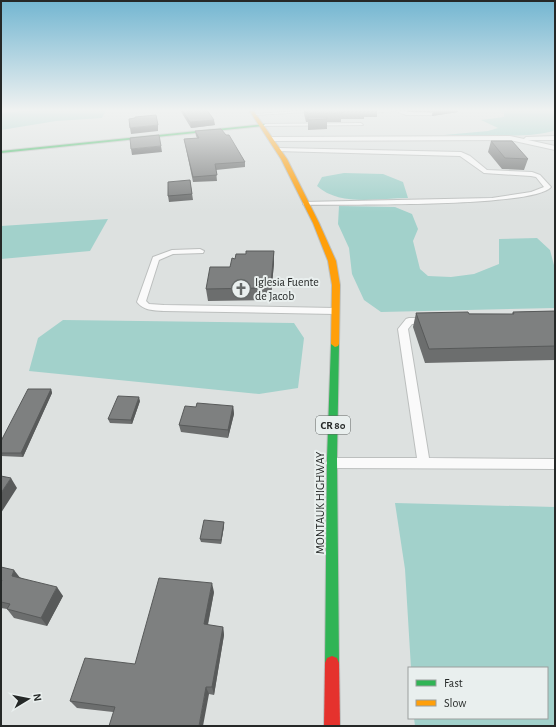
<svg xmlns="http://www.w3.org/2000/svg" width="556" height="727" font-family="'Alegreya Sans',sans-serif">
<style>
.green{fill:#a2d1cb}
.lines{fill:none;stroke-linecap:round;stroke-linejoin:round}
.lane-casing{stroke:#bcbfbe;stroke-width:2}
.fast-casing{stroke:#bcbfbe;stroke-width:2}
.slow-casing{stroke:#bcbfbe;stroke-width:2}
.jam-casing{stroke:#bcbfbe;stroke-width:2}
.lane{fill:#fafafa;fill-rule:evenodd}
.fast{fill:#30b455;fill-rule:evenodd}
.slow{fill:#ff9f0a;fill-rule:evenodd}
.jam{fill:#e5322d;fill-rule:evenodd}
.wall{fill:#6c6e6e}
.shaded-wall{fill:#585a5a}
.building{fill:#7e8080;stroke:#585a5a}
.labels{text-anchor:middle;dominant-baseline:central;stroke-width:4;stroke-linejoin:round;paint-order:stroke}
.shield{fill:#e9efee;stroke:#606463;stroke-width:1}
.shield-label{font-size:11px;font-weight:bold;fill:#252827}
.poi-label{font-size:12px;fill:#252827;stroke:#e9efee;text-anchor:start}
.street-label{font-size:12px;fill:#252827;stroke:#e9efee}
</style>
<rect width="100%" height="100%" fill="#dde1e0"/>
<!-- green -->
<path class="green" d="M36,110H106L102,118L56,121L1,130V113Z
M495,110H555V130C536,139 468,135 444,135L488,131L498,128L481,120L504,117V112Z
M344,173L383,174L403,182L408,198C379,198 340,207 317,186L322,177Z
M339,206L395,207L412,214L418,229L413,241L420,269L428,276L451,277L474,274L499,264V239L537,238L550,250L555,269V308L381,312L364,300L352,274L349,248L338,224Z
M108,219L90,251L1,259V226Z
M63,320L294,323L304,338L298,388L259,394L29,371L38,338Z
M395,503L555,507V726H415L414,718H547V668H411L405,569Z"/>
<g class="lines">
<defs>
<path id="lane" d="M315,110L320,111L256,115L254,114Z
M378,110C396,110 413,113 431,113L433,114L431,115H406L396,111L364,113L362,112Z
M361,123L363,125L263,126L261,125L263,124Z
M510,136L524,139L526,137L555,136V140H528L555,146V150L510,140L271,141L268,139L271,137Z
M279,148L461,152L470,156L487,170L532,172L540,175L551,187C533,208 343,204 305,205L303,204V202L492,198L531,192L544,187L536,177L531,176L484,173L460,156L277,151V149Z
M200,249L204,251L203,253L173,254L159,260L146,301L149,304L164,305L335,308L339,311L335,314L164,311C153,310 144,311 137,302L153,257L172,250Z
M409,318H427L432,321L427,324H412L408,329L429,458L555,459V469L332,468L328,467L326,463L328,459L332,458H417L398,329L406,319Z"/>
<path id="fast" d="M265,124L263,126L1,153V151Z
M335,341L339,344L337,458L339,663L337,668L332,670L327,668L325,663L327,458L331,344Z"/>
<path id="slow" d="M249,110H253L287,159L319,223L336,261L340,285L339,344L338,346L335,347L331,344L332,285L328,261L313,223L281,159Z"/>
<path id="jam" d="M332,656L337,658L339,663L340,726H324L325,663L327,658Z"/>
</defs>
<!-- lane casing -->
<use href="#lane" class="lane-casing"/>
<!-- fast casing -->
<use href="#fast" class="fast-casing"/>
<!-- slow casing -->
<use href="#slow" class="slow-casing"/>
<!-- jam casing -->
<use href="#jam" class="jam-casing"/>
<!-- lane -->
<use href="#lane" class="lane"/>
<!-- fast -->
<use href="#fast" class="fast"/>
<!-- slow -->
<use href="#slow" class="slow"/>
<!-- jam -->
<use href="#jam" class="jam"/>
</g>
<!-- wall -->
<path class="wall" d="M180,110H207L215,125L191,128Z
M304,110H377V117H364V119H341V122H327V129L308,130V122H306L304,114Z
M407,110H458V112L432,116L433,112H409Z
M195,131L245,162V167L216,170L217,181L193,182L184,139L197,138L196,136Z
M491,141L528,159L524,170L502,169L488,152Z
M190,180L193,200L169,202L168,196Z
M274,251V263L271,295H263V300L208,301L206,289L230,267L235,259L246,254Z
M555,311V360L425,363L413,327L416,313L512,314L513,312Z
M51,389L52,393L23,457L1,456V441Z
M140,401L132,424L110,423L108,419Z
M233,406L234,414L228,438L181,432L179,425L196,407Z
M224,522V526L221,544L201,542L200,539Z
M1,567L19,577L63,596L47,626L14,618L7,609L1,608Z
M214,592L208,625L223,627L224,635L214,695L209,694L113,712L77,708L70,701L135,664Z"/>
<!-- shaded-wall -->
<path class="shaded-wall" d="M433,110H458V112L432,116Z
M214,120L215,125L191,128L190,122Z
M158,125V131L131,134L130,128Z
M161,146L162,152L132,155L131,149Z
M274,251V263L271,295V283Z
M51,389L52,393L23,457L21,453Z
M139,397L140,401L132,424L131,420Z
M233,406L234,414L228,438V430Z
M11,478L17,488L1,513V493Z
M224,522V526L221,544V540Z
M14,570L21,579L12,576Z
M212,583L214,592L206,633L204,624Z
M57,587L63,596L47,626L41,618Z
M223,627L224,635L214,695L212,687Z
M206,687L209,694L203,726H199Z"/>
<!-- building -->
<path class="building" d="M182,110H207L214,120L190,122Z
M305,110H358H341L342,113H306Z
M156,115L158,125L130,128L129,119L135,118V117Z
M308,117H326L327,119L308,120Z
M221,129L226,135H229L245,162L215,164L217,175L193,177L184,139L199,138L195,131Z
M159,135L161,146L131,149L130,138Z
M491,141H512L528,159L505,158Z
M190,180L192,194L168,196V182Z
M246,251H274L271,283H262V288L206,289L210,267H230L232,258L235,259L236,254H246Z
M555,311V346L429,349L416,313L468,312L469,314H514L513,312Z
M28,389H51L21,453H1V441Z
M118,396L139,397L131,420L108,419Z
M197,403L233,406L228,430L179,425L185,406L196,407Z
M1,476L11,478L1,493Z
M204,520L224,522L221,540L200,539Z
M1,567L14,570L12,576L57,587L41,618L7,609L10,604L1,602V582L2,580H1Z
M159,578L212,583L204,624L223,627L212,687H206L199,726H109L115,707L70,701L85,658L135,664Z"/>
<!-- sky -->
<linearGradient id="sky" x2="0" y2="1"><stop stop-color="#73b6d1"/><stop offset="0.52" stop-color="#f0f2f1"/><stop offset="1" stop-color="#f0f2f1" stop-opacity="0"/></linearGradient>
<rect width="556" height="212" fill="url(#sky)"/>
<!-- icons -->
<defs>
<symbol id="church-ring" viewBox="-11 -11 22 22"><circle r="9.5" fill="#e9efee" stroke="#656968" stroke-width="1.5"/><path d="M-1.2-6h2.4v3.5h3.3v2.4h-3.3V6h-2.4V-.1h-3.3v-2.4h3.3Z" fill="#656968"/></symbol>
</defs>
<g fill-rule="evenodd">
<use href="#church-ring" x="230" y="278" width="22" height="22"/>
</g>
<g class="labels">
<!-- shield labels -->
<rect class="shield" x="316" y="416" width="34" height="18" rx="3"/>
<g class="shield-label">
<text x="333" y="425">CR 80</text>
</g>
<!-- poi labels -->
<g class="poi-label">
<text x="255" y="282">Iglesia Fuente<tspan x="255" dy="14">de Jacob</tspan></text>
</g>
<!-- street labels -->
<g class="street-label">
<text transform="translate(320 503) rotate(-90)">MONTAUK HIGHWAY</text>
</g>
</g>
<!-- border -->
<rect width="556" height="727" fill="none" stroke="#252827" stroke-width="4"/>
<!-- legend -->
<rect x="408" y="667" width="140" height="52" fill="#e9efee" stroke="#9b9f9e"/>
<rect x="416" y="680" width="20" height="6" fill="#30b455" stroke="#9b9f9e"/>
<text x="444" y="687" font-size="12" fill="#252827">Fast</text>
<rect x="416" y="700" width="20" height="6" fill="#ff9f0a" stroke="#9b9f9e"/>
<text x="444" y="707" font-size="12" fill="#252827">Slow</text>
<!-- north arrow -->
<g transform="translate(28 699) rotate(80)" stroke="#e9efee" stroke-width="3" paint-order="stroke">
<path d="M0-3L7 15L0 10L-7 15Z" fill="#252827"/>
<text y="-6" font-size="11" font-weight="bold" text-anchor="middle" fill="#252827">N</text>
</g>
</svg>
